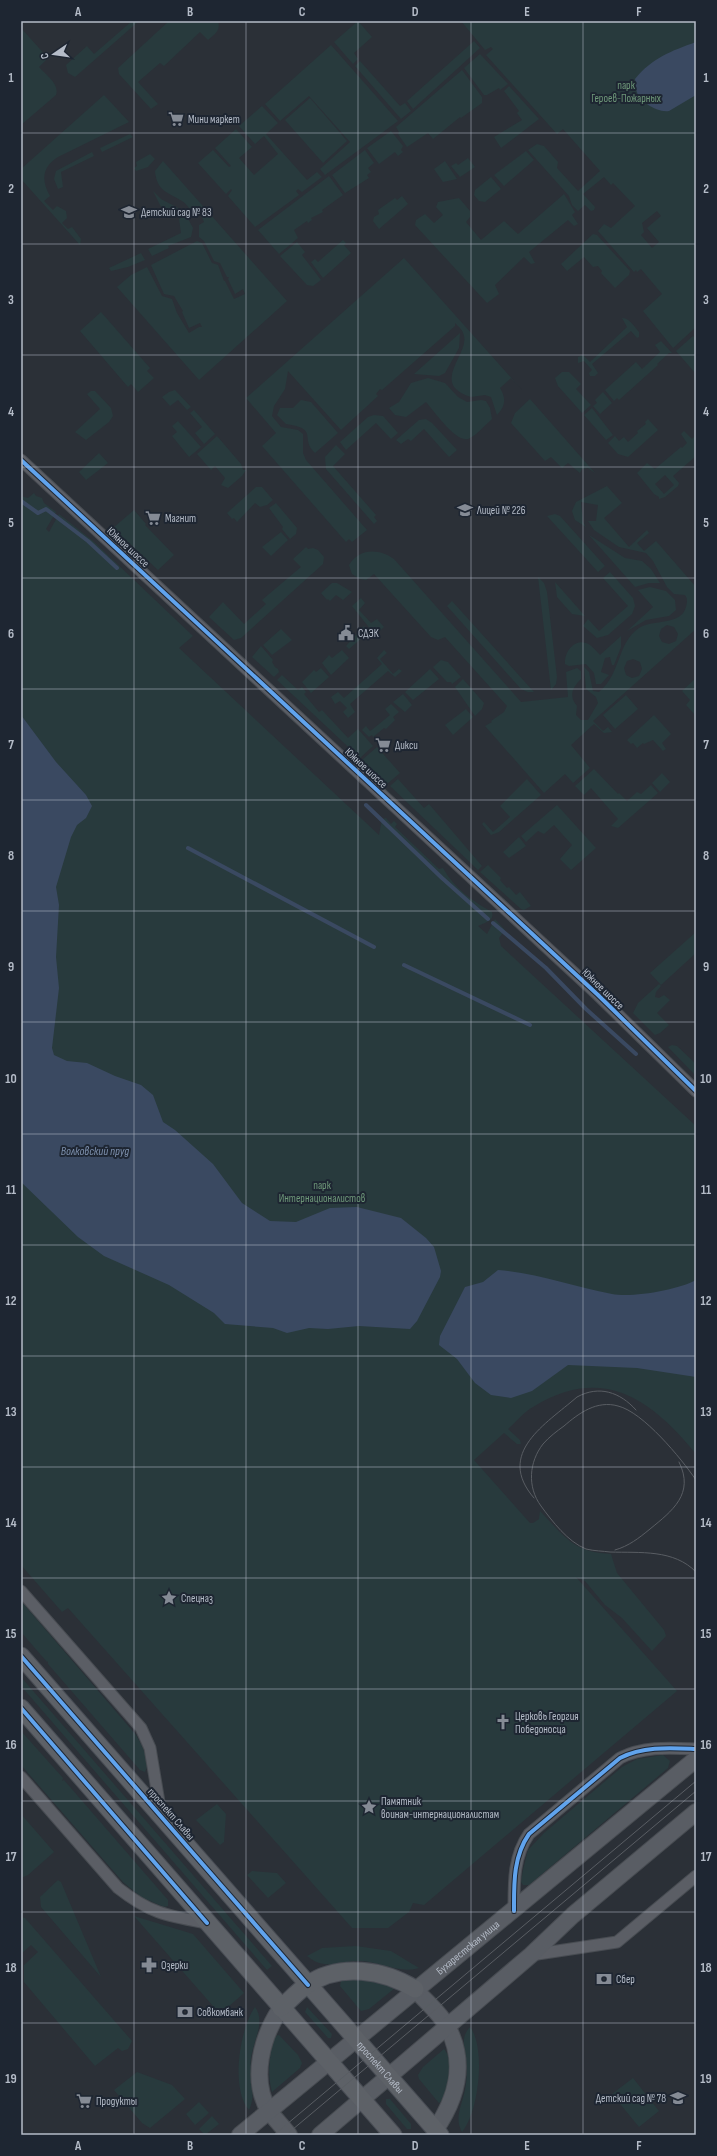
<svg xmlns="http://www.w3.org/2000/svg" width="717" height="2156" font-family="'Sofia Sans Condensed',sans-serif">
<style>
.green{fill:#283a3d;fill-rule:evenodd}
.water{fill:#3a4961}
.lines{fill:none;stroke-linecap:round;stroke-linejoin:round}
.stream{stroke:#3a4961;stroke-width:4}
.minor-casing{stroke:#484c52;stroke-width:13}
.secondary-casing{stroke:#484c52;stroke-width:18}
.primary-casing{stroke:#484c54;stroke-width:19}
.minor{stroke:#5b5e65;stroke-width:11}
.secondary{stroke:#595d64;stroke-width:16}
.primary{stroke:#5d6167;stroke-width:17}
.tram{stroke:#595d63;stroke-width:1}
.cycleway-casing{stroke:#1e2632;stroke-width:6}
.cycleway{stroke:#60a3ed;stroke-width:4}
.grid{fill:none;stroke:#b5bcc8;stroke-width:1;stroke-opacity:0.55}
.labels{text-anchor:middle;dominant-baseline:central;stroke-width:4;stroke-linejoin:round;paint-order:stroke}
.park-label{font-size:11px;fill:#6e9879;stroke:#1e2632}
.poi-label{font-size:11px;fill:#b5bcc8;stroke:#1e2632;text-anchor:start}
.street-label{font-size:11px;fill:#b5bcc8;stroke:#1e2632}
.water-label{font-size:12px;font-style:italic;fill:#7e91ae;stroke:#1e2632}
.neatline{fill:none;stroke:#b5bcc8;stroke-width:1.5}
.grid-label{font-size:13px;text-anchor:middle;font-weight:bold;fill:#b5bcc8}
</style>
<rect width="100%" height="100%" fill="#2b3037"/>
<!-- green -->
<path class="green" d="M132,21H139L75,77L68,73L66,65L87,46L94,54Z
M169,21H218C221,30 215,34 208,40L200,32L164,66L160,63L138,82L158,104L151,109L119,74L118,68Z
M358,21L372,37L354,53L358,59L353,64L334,42Z
M461,21H696V327L673,348L643,311L662,294L641,269L637,272L636,270L634,272L598,231L604,224L611,228L635,206L613,183L611,185L604,177L583,194L595,207L594,210L591,211L585,205L578,211L572,205L569,196L528,150L537,144L544,146L558,162L557,168L578,191L600,171L563,129L557,134L486,55L493,49L491,47L485,50ZM657,211L661,216L647,228L659,242L652,248L641,235L644,232L642,223Z
M21,28L48,58L39,67C45,74 60,84 56,95L21,125Z
M474,41L480,48L413,109L407,101Z
M331,45L398,121L325,175L320,169L350,142L309,96L280,121L265,104Z
M480,54L508,84L500,90L499,88L487,95H484L464,68Z
M360,61L400,106L405,103L411,111L401,119L355,66Z
M462,70L482,97V103L461,118L460,117L433,139L428,133L407,147L398,134L399,132L396,127Z
M509,86L539,119L501,148L494,137L522,120L517,113L519,111L504,91Z
M104,95L129,122L58,157C42,167 41,180 50,196L44,201L53,210L57,206L66,211L67,218L62,223L68,229L72,227L81,239L80,245L21,179V169Z
M310,98L347,141L323,163L285,120Z
M262,106L278,123L266,134L307,180L317,172L322,177L302,192L298,189L296,191L299,195L255,227L228,196L232,190L231,189L226,194L198,163L213,150L229,167L231,166L215,148L236,129L252,147L239,158L254,175L278,154L264,136L255,144L239,126Z
M391,131L403,146L401,150L403,152L398,156L395,152L379,164L367,148Z
M130,134L133,137L102,152L100,148Z
M365,150L374,163L368,168L371,172L367,175L369,178L345,193L332,175Z
M526,151L534,160L504,186L494,175Z
M92,152L94,156L61,172L63,187L58,189L54,179L56,171Z
M150,154L155,159L148,167L136,171L134,168L137,166L136,162Z
M468,158L475,167L460,177L451,166L456,163L458,165Z
M163,161L287,301L199,380L117,287L131,275L147,267L162,296L172,299L177,313L189,333L199,327H202L200,323L189,328L182,312L183,311L174,296L164,294L151,265L197,241L202,243L212,263L218,265L224,281H225L234,299L245,294L243,289L235,294L228,279L229,277H227L220,263L214,261L204,241L199,237V225L204,222L200,213L195,216C191,211 187,204 182,201C168,192 157,192 155,171Z
M445,161L457,179L443,182L434,169Z
M329,176L343,195L322,210L323,212L311,218L312,220L308,223L307,221L294,230L298,238L279,254L258,230Z
M491,177L501,189L485,202L479,201L474,195L475,190Z
M153,191L161,199L180,209L162,216L160,213L157,214L156,212L162,209Z
M564,194L575,212L572,215L578,224L574,226L568,220L529,252L535,263L531,264L524,257L495,285L499,294L487,303L415,225L416,220L425,214L434,223L443,215L436,207L438,202L459,198L470,211V217L466,222L481,240L504,221L518,234Z
M402,196L408,204L379,229L373,221L374,217L379,214L378,210L395,198L397,200Z
M186,215L193,228L191,237L168,246L169,248L152,256L148,249L181,233L179,219Z
M593,234L597,235L630,271L629,275L615,288L601,273L602,271L598,266L593,267L584,257L567,271L561,264Z
M343,240L346,243L344,245L351,253L323,278L311,262L315,259L318,262Z
M297,242L305,252L302,255L321,280L313,286L307,285L280,256Z
M141,253L145,260L128,267L111,271L109,268Z
M404,258L522,390L511,378L500,388C506,398 506,406 497,415L491,397L485,395L471,397C429,384 469,355 464,336C463,330 459,327 455,323V326L382,390L380,389L376,394L378,396L341,430L288,371L285,389L274,406L272,416L281,427L298,430L303,434V453L306,460L367,530L352,542L349,539L346,542L262,446L276,433L246,398Z
M101,312L150,368L147,371L154,378L138,392L131,384L128,387L80,331Z
M622,318C629,318 634,326 639,332V337L637,338L631,331L592,364L598,373L595,376H590L589,373L592,370L584,361L578,363V357L583,355L590,362L627,327Z
M460,333L459,348L445,373L439,376L414,374Z
M693,336L696,339V374L676,351Z
M661,341L672,353H669L657,364L658,365L619,400L617,398L614,401L605,390L636,362L642,369L660,352L655,345Z
M562,372H569L581,384L576,389L591,405L582,413L558,386L555,378Z
M428,378L445,383L458,397L467,402L481,400L486,401L490,408L492,419C485,425 478,434 470,438C458,446 434,411 426,402L406,417L395,415L389,408L399,402L411,383Z
M175,390L191,407L187,410L178,400L170,406L162,397L169,392Z
M91,391H95L111,408L113,416L109,422L86,440L75,432L100,409L87,394Z
M603,392L612,403L600,414L593,406L597,403L595,400Z
M530,399L595,473L588,468L582,469L580,473L568,463L562,468L551,457L545,461L511,423L515,413Z
M301,400L311,402L338,433L315,453C299,438 320,429 286,424L277,415L280,408H293Z
M592,408L613,435L606,440L584,415Z
M194,410L215,434L204,444L195,433L202,427L190,413Z
M374,415L383,416L398,433L391,439L376,423L346,450L340,442L368,417Z
M426,419L432,423L457,450L449,457L424,429L411,441L408,439L401,444L396,440L419,420Z
M648,419L658,430L628,457L618,454L608,443L615,436L619,441L624,437L628,442L638,433L637,431L646,424L645,422Z
M178,421L201,447L189,457L172,436L177,432L172,426Z
M684,431L692,439L696,435V456L673,476L679,483L678,486L665,497L659,499V497L654,494L637,473L647,463L655,469L681,447L682,448L687,443L681,434ZM665,475L674,485L664,494L655,484Z
M217,436L241,464L243,470H246L242,476L228,488L221,485L225,478L215,466L211,470L197,454Z
M336,445L345,454L333,466L376,515L374,517L377,521L374,524L326,469L325,457Z
M99,453L108,463L86,480L79,472Z
M607,486L622,503L604,518L629,547L647,530L649,533L637,543L644,551L656,541L696,587V629L593,721L603,731L608,727L612,732L604,733L594,724L571,745L590,768L573,783L565,774L544,793L485,726L492,722L491,721L504,712L507,706L445,637L438,640L431,637L374,574L366,580L360,579L352,574L349,565C359,548 379,548 394,559L521,702L568,697L566,672L577,668L581,671V679C573,687 568,695 577,706L576,715L581,720H588L598,703L596,697L586,689L584,667L589,672L593,691L599,692C621,674 617,643 639,628C653,619 681,626 686,607C687,602 688,599 685,595L674,594L667,587L653,561L646,553L619,547L594,530L588,521H596L598,505L581,502L583,522L586,527L575,520L572,511L576,502ZM667,625L674,627L678,634L676,641L669,644L662,642L659,636L661,629ZM633,659L640,662L642,669L639,676L632,678L626,675L624,668L627,661Z
M256,487H262L273,500L267,505L260,507L255,503L237,522L234,518L232,519L227,513Z
M34,493L36,496L42,498L44,503L56,512L46,529L49,532L59,514L93,541L193,636L179,648L379,835L382,819L386,818L391,824L394,821L397,824L395,827L439,869L443,868C454,888 472,901 492,912C495,921 484,923 478,926L487,934L495,919L505,930L499,938L501,946L696,1126V1454C651,1399 603,1364 533,1407C524,1412 516,1422 508,1429L520,1440L521,1444H517L504,1433L474,1460L530,1523H533L539,1519L540,1511C565,1537 573,1552 611,1554L617,1573L664,1630L666,1636L652,1651L622,1618L605,1605L585,1581L576,1577L677,1691L424,1905L413,1903L409,1912L388,1928H352L68,1608L62,1612L21,1565V496L28,498Z
M276,503L297,528L296,534L290,539L282,529L283,527L269,508Z
M134,510L146,524L145,525L174,555L158,570L113,528Z
M555,514L560,516L605,566L598,572L547,516Z
M281,532L288,540L271,556L262,547Z
M589,535L625,558L642,561L651,569L660,583H649L635,587Z
M306,547L308,549L313,548L318,550L324,557L323,564L241,638L234,640L209,617L223,602L244,624L266,604L262,600L301,567L293,559Z
M610,572L633,598L635,606L632,614L608,635L597,638L583,626L588,619L599,631L628,606L603,578Z
M538,577L544,583L547,592L557,677L556,684L551,690Z
M555,582L585,616L572,614L557,597Z
M332,583H337L352,592L343,600L336,595L330,601L328,599L327,600L321,593Z
M650,587L666,591L675,600L676,610L669,616L646,620L627,631L653,607L638,590Z
M361,598L365,603L359,610L371,623L377,619L384,627L375,635L352,606Z
M452,601L534,692H528L521,689L447,606Z
M364,626L369,632L349,649L346,646Z
M281,629L292,640L272,655L263,645Z
M621,636V647L614,665H612L610,657L605,658L601,672L609,675L601,684H596L594,673L586,664L569,666L565,664C564,650 577,636 590,645C594,648 597,652 600,655Z
M261,646L273,660L272,662L275,667L278,669L279,672L274,677L252,657Z
M342,650L349,658L331,675L322,663L329,655L332,658Z
M384,650L387,653L380,659L393,674L399,669L402,671L395,677L388,671L350,704L355,712L348,718L343,712L347,708L340,701L335,704L331,697L338,692L344,698L382,664L377,658Z
M441,660L448,662L461,677L452,684L451,682H447L433,667Z
M321,668L329,677L311,693L302,682L314,670L316,672Z
M430,669L439,679L413,700L405,692Z
M282,675L298,690L302,687L306,692L304,694L319,712L322,710L348,738L358,729L373,746L360,758L277,680Z
M696,678V716L686,705L690,700L682,691Z
M463,679L484,703L482,709L475,716L455,687Z
M403,694L412,705L405,712L393,702Z
M626,695L638,709L615,729L603,715Z
M391,704L399,712L393,717L395,720L386,729L384,728L373,737L372,735L369,737L362,730L366,726L370,731L373,729L390,715L385,709Z
M466,709L473,717L453,735L445,725Z
M654,715L671,734L662,743L666,749L663,751L653,740L644,744L643,743L637,748L633,743L631,744L627,740Z
M377,747L400,773L387,784L362,760Z
M594,769L618,794L619,793L627,801L637,792L641,794L651,785L658,793L618,828L611,826L618,819L591,788L584,795L575,786Z
M662,773L670,782L660,792L652,783Z
M398,779L424,808L429,804L482,866L478,870L390,786Z
M527,779L541,795L499,832L491,835L482,824L484,822L493,832L510,817L500,806Z
M557,805L596,848L571,870L560,859L572,845L554,825L544,834L538,831L526,842L521,836Z
M519,837L526,846L509,858L503,852Z
M488,865L501,878L500,880L507,888L509,887L516,895L520,892L531,906L524,910L521,909L480,872Z
M696,932V953L661,985L650,973Z
M659,984L661,986L656,992L655,997L659,998L664,995L670,1000L657,1013L669,1025L660,1033L655,1035L633,1013L638,1003Z
M672,1045L677,1046L696,1064V1076L668,1047Z
M21,1601L136,1735C142,1745 151,1762 145,1772L140,1770L48,1664V1661L47,1662L21,1632Z
M21,1677L272,1966L267,1970L21,1686Z
M21,1731L63,1778L62,1781L64,1780L168,1900V1906L164,1907L141,1897L123,1882L21,1765Z
M663,1755L670,1761L668,1768L529,1885H523L521,1882L523,1870L528,1850L544,1833L622,1767L637,1759Z
M217,1804L226,1814L224,1842L220,1845L196,1820Z
M21,1814L54,1852L28,1875L21,1878Z
M252,1871L277,1873L286,1883L268,1898L247,1875Z
M58,1880L61,1882L101,1977L41,1907L40,1897Z
M134,1916L193,1934L244,1993L220,2014Z
M21,1917L25,1918L132,2041L128,2049L122,2051L118,2048L95,2066L24,1982V1965L38,1952L31,1945L21,1954Z
M356,1946L391,1951L419,1968C400,1974 381,1962 361,1961C348,1960 336,1966 324,1964C317,1963 312,1960 307,1956L322,1948Z
M353,1979L374,1980L395,1988L369,2009L361,2011L340,1986L341,1981Z
M255,2007C266,2021 253,2042 251,2058C249,2074 257,2095 249,2110C230,2088 240,2028 255,2007Z
M307,2007L332,2034L331,2038H328L305,2012Z
M470,2027C486,2047 479,2112 462,2132C454,2118 462,2105 465,2090C467,2080 467,2069 466,2059C465,2047 460,2038 470,2027Z
M279,2035L298,2055L302,2063L300,2068L272,2092C267,2072 269,2055 275,2036Z
M444,2049C455,2061 447,2087 443,2100L439,2103L419,2079L418,2075L423,2067Z
M137,2072L172,2085L185,2099L150,2128L142,2123L114,2090Z
M633,2078L659,2111L639,2127L612,2094Z
M386,2099H390L411,2124V2129H407L386,2104Z
M199,2102L209,2113L195,2125L186,2114Z
M212,2116L219,2124L205,2135L199,2129Z"/>
<!-- water -->
<path class="water" d="M696,42V95L669,111C657,113 638,101 636,89C635,86 636,82 635,79C652,58 671,51 696,42Z
M21,715L56,762L86,795L92,806L86,818L77,825L71,837L56,887L59,905L56,957L59,988L52,1048L54,1055L67,1061L87,1063L115,1076L141,1085L153,1095L163,1122L175,1130L213,1164L242,1203L270,1221L296,1222L330,1208L357,1207L401,1218L426,1238L434,1247L441,1271L440,1277L417,1321L410,1329L359,1326L328,1329L309,1328L287,1333L273,1328L225,1324L214,1313L169,1285L104,1256L78,1237L21,1182Z
M498,1270C538,1273 574,1287 612,1294C632,1298 678,1290 696,1280V1377L637,1368L568,1365L532,1391L511,1398L491,1395L475,1383L457,1359L439,1345L440,1336L465,1287L483,1282Z"/>
<g class="lines">
<!-- stream -->
<path class="stream" d="M21,501L38,513L46,509L88,541L117,568
M366,805L442,878L488,919
M188,848L374,947
M493,923L546,968L586,1009L636,1054
M404,965L530,1025"/>
<defs>
<path id="minor" d="M21,460L598,995L696,1091
M21,1591L141,1728L150,1748L161,1814
M21,1777L118,1888C151,1914 168,1916 207,1923
M514,1911C514,1884 513,1857 529,1834L620,1758C644,1746 670,1748 696,1749
M531,1955L617,1942L696,1876"/>
<g id="secondary">
<path d="M415,1989C425,2001 440,2013 447,2026C467,2063 457,2098 435,2130"/>
<path d="M281,2008C262,2036 250,2079 269,2111C275,2119 283,2127 289,2135"/>
<path id="s1" d="M240,2135L696,1759"/>
<path d="M320,2135L531,1955L573,1915L696,1812"/>
</g>
<g id="primary">
<path id="s2" d="M21,1656L440,2135"/>
<path d="M21,1708L393,2135"/>
<path d="M281,2008C290,2000 298,1991 307,1985C340,1962 384,1970 415,1989"/>
</g>
</defs>
<!-- minor casing -->
<use href="#minor" class="minor-casing"/>
<!-- secondary casing -->
<use href="#secondary" class="secondary-casing"/>
<!-- primary casing -->
<use href="#primary" class="primary-casing"/>
<!-- minor -->
<use href="#minor" class="minor"/>
<!-- secondary -->
<use href="#secondary" class="secondary"/>
<!-- primary -->
<use href="#primary" class="primary"/>
<!-- tram -->
<path class="tram" d="M696,1480C681,1458 643,1412 618,1406C597,1400 579,1413 564,1426C557,1431 549,1437 543,1444C529,1462 527,1487 541,1506C552,1521 568,1542 586,1549C594,1551 603,1551 610,1552C640,1553 674,1549 696,1572
M534,1498C495,1453 546,1424 577,1397C599,1385 620,1392 636,1410
M615,1550C629,1546 639,1538 650,1529C672,1511 695,1494 679,1462
M274,2135L696,1781
M286,2135L696,1791"/>
<defs>
<path id="cycleway" d="M21,460L598,995L696,1091
M21,1656L308,1985
M21,1708L207,1923
M514,1911C514,1884 513,1857 529,1834L620,1758C644,1746 670,1748 696,1749"/>
</defs>
<!-- cycleway casing -->
<use href="#cycleway" class="cycleway-casing"/>
<!-- cycleway -->
<use href="#cycleway" class="cycleway"/>
</g>
<!-- grid -->
<path class="grid" d="M134,21V2135M246,21V2135M358,21V2135M471,21V2135M583,21V2135M21,133H696M21,244H696M21,355H696M21,467H696M21,578H696M21,689H696M21,800H696M21,911H696M21,1022H696M21,1134H696M21,1245H696M21,1356H696M21,1467H696M21,1578H696M21,1689H696M21,1801H696M21,1912H696M21,2023H696"/>
<!-- icons -->
<defs>
<symbol id="supermarket-bare" viewBox="-9 -9 18 18"><path d="M-6-5.5h2.5l.6 2H6L4.5 2H-2.5L-4.4-4H-6ZM-1.5 3.2a1.3 1.3 0 1 0 .1 0ZM3 3.2a1.3 1.3 0 1 0 .1 0Z" fill="#858b95" stroke="#1e2632" stroke-width="2.5" paint-order="stroke"/></symbol>
<symbol id="school-bare" viewBox="-9 -9 18 18"><path d="M0-5L7-2L0 1L-7-2ZM-4 1L0 2.5L4 1V4Q0 6-4 4Z" fill="#858b95" stroke="#1e2632" stroke-width="2.5" paint-order="stroke"/></symbol>
<symbol id="civic-bare" viewBox="-9 -9 18 18"><path d="M-.6-6.5H3V-4.5H.6V-3L4-1V1h2V6H-6V1h2V-1L-.6-3ZM-1.2 2.5V6h2.4V2.5Z" fill="#858b95" stroke="#1e2632" stroke-width="2.5" paint-order="stroke"/></symbol>
<symbol id="sight-bare" viewBox="-9 -9 18 18"><path d="M0-6L1.8-2.2L6-1.7L2.9 1.2L3.7 5.4L0 3.3L-3.7 5.4L-2.9 1.2L-6-1.7L-1.8-2.2Z" fill="#858b95" stroke="#1e2632" stroke-width="2.5" paint-order="stroke"/></symbol>
<symbol id="church-bare" viewBox="-9 -9 18 18"><path d="M-1.2-6h2.4v3.5h3.3v2.4h-3.3V6h-2.4V-.1h-3.3v-2.4h3.3Z" fill="#858b95" stroke="#1e2632" stroke-width="2.5" paint-order="stroke"/></symbol>
<symbol id="pharmacy-bare" viewBox="-9 -9 18 18"><path d="M-2-6h4v4h4v4h-4v4h-4v-4h-4v-4h4Z" fill="#858b95" stroke="#1e2632" stroke-width="2.5" paint-order="stroke"/></symbol>
<symbol id="bank-bare" viewBox="-9 -9 18 18"><path d="M-6-4H6V4H-6ZM0-2.3a2.3 2.3 0 1 0 0 4.6a2.3 2.3 0 1 0 0-4.6Z" fill="#858b95" stroke="#1e2632" stroke-width="2.5" paint-order="stroke"/></symbol>
</defs>
<g fill-rule="evenodd">
<use href="#supermarket-bare" x="165" y="108" width="22" height="22"/>
<use href="#school-bare" x="118" y="201" width="22" height="22"/>
<use href="#school-bare" x="454" y="499" width="22" height="22"/>
<use href="#supermarket-bare" x="142" y="507" width="22" height="22"/>
<use href="#civic-bare" x="335" y="622" width="22" height="22"/>
<use href="#supermarket-bare" x="372" y="734" width="22" height="22"/>
<use href="#sight-bare" x="158" y="1587" width="22" height="22"/>
<use href="#church-bare" x="492" y="1711" width="22" height="22"/>
<use href="#sight-bare" x="358" y="1796" width="22" height="22"/>
<use href="#pharmacy-bare" x="138" y="1954" width="22" height="22"/>
<use href="#bank-bare" x="593" y="1968" width="22" height="22"/>
<use href="#bank-bare" x="174" y="2001" width="22" height="22"/>
<use href="#school-bare" x="667" y="2087" width="22" height="22"/>
<use href="#supermarket-bare" x="73" y="2090" width="22" height="22"/>
</g>
<g class="labels">
<!-- park labels -->
<g class="park-label">
<text x="626" y="85">парк<tspan x="626" dy="13">Героев-Пожарных</tspan></text>
<text x="322" y="1185">парк<tspan x="322" dy="13">Интернационалистов</tspan></text>
</g>
<!-- poi labels -->
<g class="poi-label">
<text x="188" y="119">Мини маркет</text>
<text x="141" y="212">Детский сад № 83</text>
<text x="477" y="510">Лицей № 226</text>
<text x="165" y="518">Магнит</text>
<text x="358" y="633">СДЭК</text>
<text x="395" y="745">Дикси</text>
<text x="181" y="1598">Спецназ</text>
<text x="515" y="1716">Церковь Георгия<tspan x="515" dy="13">Победоносца</tspan></text>
<text x="381" y="1801">Памятник<tspan x="381" dy="13">воинам-интернационалистам</tspan></text>
<text x="161" y="1965">Озерки</text>
<text x="616" y="1979">Сбер</text>
<text x="197" y="2012">Совкомбанк</text>
<text x="666" y="2098" text-anchor="end">Детский сад № 78</text>
<text x="96" y="2101">Продукты</text>
</g>
<!-- street labels -->
<g class="street-label">
<text transform="translate(128 547) rotate(43)">Южное шоссе</text>
<text transform="translate(366 768) rotate(43)">Южное шоссе</text>
<text transform="translate(603 989) rotate(44)">Южное шоссе</text>
<text transform="translate(171 1814) rotate(49)">проспект Славы</text>
<text stroke="none"><textPath href="#s1" startOffset="295">Бухарестская улица</textPath></text>
<text stroke="none"><textPath href="#s2" startOffset="546">проспект Славы</textPath></text>
</g>
<!-- water labels -->
<g class="water-label">
<text x="95" y="1151">Волковский пруд</text>
</g>
</g>
<!-- border -->
<rect width="717" height="2156" fill="none" stroke="#1e2632" stroke-width="44"/>
<!-- north arrow -->
<g transform="translate(54 54) rotate(257)" stroke="#1e2632" stroke-width="3" paint-order="stroke">
<path d="M0-3L7 15L0 10L-7 15Z" fill="#b5bcc8"/>
<text y="-6" font-size="11" font-weight="bold" text-anchor="middle" fill="#b5bcc8">С</text>
</g>
<rect x="22" y="22" width="673" height="2112" class="neatline"/>
<g class="grid-label">
<text x="78" y="16">A</text>
<text x="190" y="16">B</text>
<text x="302" y="16">C</text>
<text x="415" y="16">D</text>
<text x="527" y="16">E</text>
<text x="639" y="16">F</text>
<text x="11" y="82">1</text>
<text x="706" y="82">1</text>
<text x="11" y="193">2</text>
<text x="706" y="193">2</text>
<text x="11" y="304">3</text>
<text x="706" y="304">3</text>
<text x="11" y="416">4</text>
<text x="706" y="416">4</text>
<text x="11" y="527">5</text>
<text x="706" y="527">5</text>
<text x="11" y="638">6</text>
<text x="706" y="638">6</text>
<text x="11" y="749">7</text>
<text x="706" y="749">7</text>
<text x="11" y="860">8</text>
<text x="706" y="860">8</text>
<text x="11" y="971">9</text>
<text x="706" y="971">9</text>
<text x="11" y="1083">10</text>
<text x="706" y="1083">10</text>
<text x="11" y="1194">11</text>
<text x="706" y="1194">11</text>
<text x="11" y="1305">12</text>
<text x="706" y="1305">12</text>
<text x="11" y="1416">13</text>
<text x="706" y="1416">13</text>
<text x="11" y="1527">14</text>
<text x="706" y="1527">14</text>
<text x="11" y="1638">15</text>
<text x="706" y="1638">15</text>
<text x="11" y="1749">16</text>
<text x="706" y="1749">16</text>
<text x="11" y="1861">17</text>
<text x="706" y="1861">17</text>
<text x="11" y="1972">18</text>
<text x="706" y="1972">18</text>
<text x="11" y="2083">19</text>
<text x="706" y="2083">19</text>
<text x="78" y="2150">A</text>
<text x="190" y="2150">B</text>
<text x="302" y="2150">C</text>
<text x="415" y="2150">D</text>
<text x="527" y="2150">E</text>
<text x="639" y="2150">F</text>
</g>
</svg>
